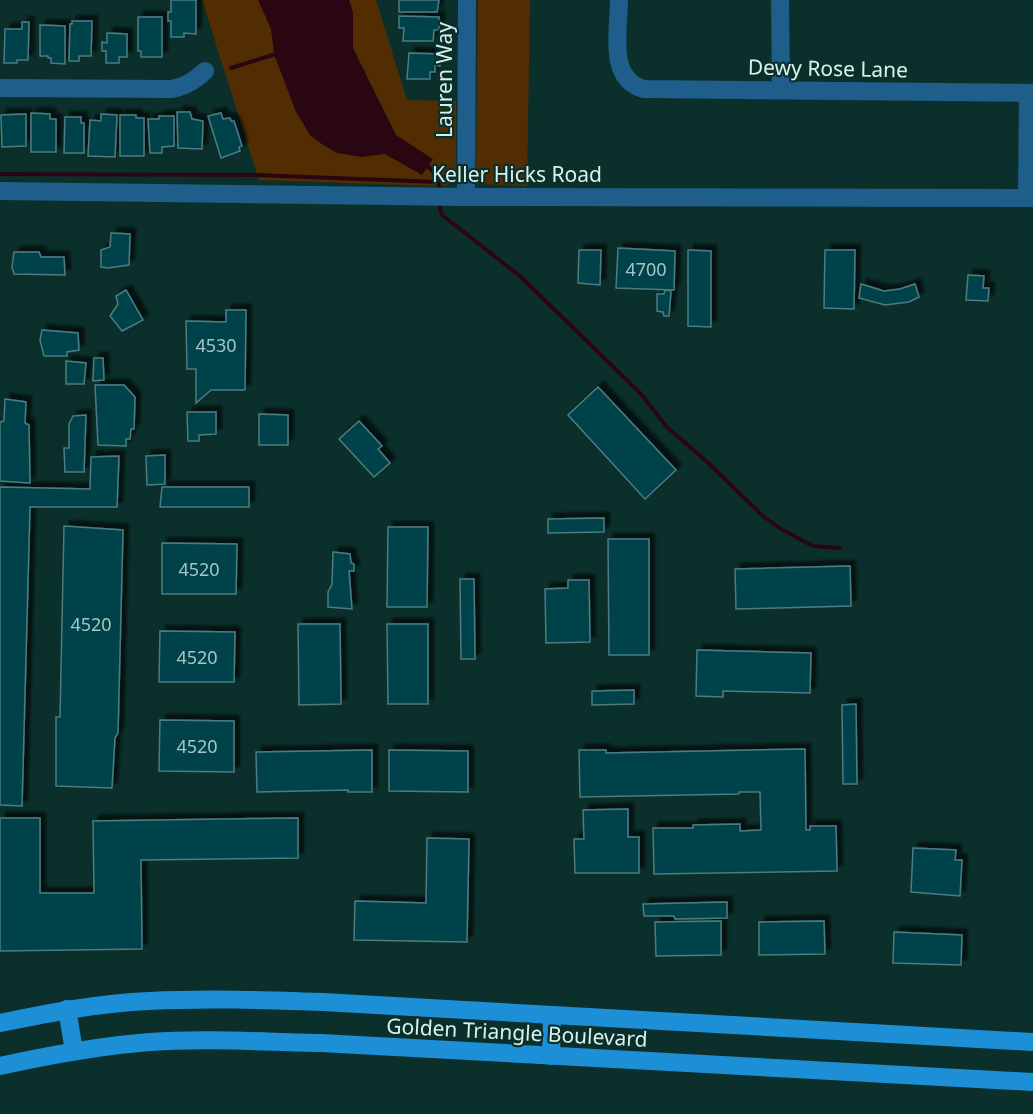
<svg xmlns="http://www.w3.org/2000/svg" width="1033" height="1114" font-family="'Noto Sans',sans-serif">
<defs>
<filter id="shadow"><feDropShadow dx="5.5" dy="-5.5" stdDeviation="1.5" flood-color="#0009"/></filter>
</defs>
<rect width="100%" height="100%" fill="#0b302b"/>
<g fill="#522d02">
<path d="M202 0H376L407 100 456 101V177C452 183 449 186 441 186L259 180Z"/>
<polygon points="478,0 530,0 527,186 476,184"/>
</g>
<polygon fill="#2a0612" points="258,0 349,0 353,12 353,48 396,135 433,159 422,175 385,154 361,157 337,153 323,145 310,135 296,112 274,54 271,29"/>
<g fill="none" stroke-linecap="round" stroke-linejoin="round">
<g stroke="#2a0612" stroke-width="4">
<polyline points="231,68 279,53"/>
<path d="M426 165C434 170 438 176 439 186"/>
<polyline points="0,174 255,175 438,182"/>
<polyline points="439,203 442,215 520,276 641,394 667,427 704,459 763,516 781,529 813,546 840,548"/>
</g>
</g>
<g fill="#004348" stroke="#4c7c81" stroke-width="1.5" filter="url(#shadow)">
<polygon points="171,0 196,0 196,34 184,33 184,37 171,37 171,21 168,21 168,12 171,12"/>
<polygon points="399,0 439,0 437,12 399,12"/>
<polygon points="399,16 439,17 439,30 434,30 433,41 403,41 404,28 399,28"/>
<polygon points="138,17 162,17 162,57 141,57 141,51 138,51"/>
<polygon points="72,21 92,21 91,56 79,56 79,61 69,61 70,24 72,24"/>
<polygon points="22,22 29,22 28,60 17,60 17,63 4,63 5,29 22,29"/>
<polygon points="40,25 65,26 65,64 51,63 51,58 48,58 48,56 40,56"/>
<polygon points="107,33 127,34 127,57 119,57 119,63 106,63 106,51 102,51 102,42 107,43"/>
<polygon points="409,53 440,54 440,66 435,65 435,72 430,72 430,79 407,79"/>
<polygon points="177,112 190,112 192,119 203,121 202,149 178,148"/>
<polygon points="31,113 50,114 50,119 56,119 56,152 31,152"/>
<polygon points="221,113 223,119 230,118 231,121 234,121 242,146 239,147 240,151 221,158 208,116"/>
<polygon points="26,114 26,146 2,147 1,115"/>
<polygon points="101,114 117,115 115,157 88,156 90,120 101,121"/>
<polygon points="120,115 136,115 136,118 144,118 144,156 120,156"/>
<polygon points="159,116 174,116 174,146 162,147 162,153 150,153 148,119 159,119"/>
<polygon points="65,117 81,117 81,123 84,123 84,153 64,153"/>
<polygon points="111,233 130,234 129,265 108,268 101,267 101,250 110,247"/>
<polygon points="618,248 675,251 674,290 616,288"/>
<polygon points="579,250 601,250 600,285 578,283"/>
<polygon points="688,250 711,251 711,327 688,326"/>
<polygon points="825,250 855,250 854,309 824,308"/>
<polygon points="14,252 39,252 41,257 64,257 65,275 14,274 12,267"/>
<polygon points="968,275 984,276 983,288 989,288 988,301 966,300"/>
<polygon points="861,284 884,291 900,289 915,284 919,297 909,302 885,305 859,298"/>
<polygon points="126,290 143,320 122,331 110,316 118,304 116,296"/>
<polygon points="665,290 671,291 669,316 664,316 663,312 657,311 657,294 664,294"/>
<polygon points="226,310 246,310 245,390 211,390 196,403 196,369 187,369 186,321 226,322"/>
<polygon points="42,330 78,333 79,350 67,352 67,356 44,356 40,340"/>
<polygon points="94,358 103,358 104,380 93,381"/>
<polygon points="66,361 86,363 84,384 66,384"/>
<polygon points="95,385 124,385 135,397 134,429 131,429 130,439 126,439 126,446 98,445"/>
<polygon points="598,387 676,470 645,499 568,415"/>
<polygon points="5,399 26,402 25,423 29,425 30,483 0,481 0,422 4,421"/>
<polygon points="187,412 216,412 216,434 199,435 199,441 188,441"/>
<polygon points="259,414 288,415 288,445 259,445"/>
<polygon points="86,415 84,472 65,472 64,448 69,448 69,424 73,416"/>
<polygon points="359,421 382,446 378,449 390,463 374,477 339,439"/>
<polygon points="165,455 165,484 147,485 146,456"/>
<polygon points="119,456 117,507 30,507 22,806 0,805 0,487 90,489 91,457"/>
<polygon points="162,487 249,487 249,507 160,507"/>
<polygon points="604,518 604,532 548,533 548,519"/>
<polygon points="64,526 123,530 118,733 115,738 112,788 56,786 56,717 60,717"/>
<polygon points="388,527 428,527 427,607 387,607"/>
<polygon points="608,539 649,539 649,655 609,655"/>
<polygon points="162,543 237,544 236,594 162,594"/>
<polygon points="333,552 350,554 351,563 354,564 354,571 349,571 352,609 328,607 328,592 332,584"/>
<polygon points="850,566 851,606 736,609 735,569"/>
<polygon points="460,579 474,579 475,659 461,659"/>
<polygon points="568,580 589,580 590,642 546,643 545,589 568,588"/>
<polygon points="298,624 340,624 341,704 299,705"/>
<polygon points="387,624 428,624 428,704 388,704"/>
<polygon points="160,631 235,632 234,682 159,682"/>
<polygon points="697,650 811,653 810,693 723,691 723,697 696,696"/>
<polygon points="634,690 634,704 592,705 592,691"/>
<polygon points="856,704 857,784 843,784 842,705"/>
<polygon points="160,720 234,721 234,772 159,771"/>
<polygon points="805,749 806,830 810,830 810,826 836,826 837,871 654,874 653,828 693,828 693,825 740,824 740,831 761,830 760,792 739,792 739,794 580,797 579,750 606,750 606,753"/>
<polygon points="372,750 372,792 348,792 348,790 257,792 256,752"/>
<polygon points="389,750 468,751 468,792 389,791"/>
<polygon points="628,809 628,837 639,837 639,873 575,873 574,839 584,839 583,810"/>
<polygon points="0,818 40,818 40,893 94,893 93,821 298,818 298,858 141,860 142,949 0,951"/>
<polygon points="427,838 469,839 467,942 354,940 355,901 426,903"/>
<polygon points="913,848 956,850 955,860 962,860 960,896 911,892"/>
<polygon points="727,902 727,918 675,919 674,916 644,916 643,904"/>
<polygon points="721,921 721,955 656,956 655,922"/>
<polygon points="824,921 825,954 759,955 759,922"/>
<polygon points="894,932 962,935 961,965 893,963"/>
</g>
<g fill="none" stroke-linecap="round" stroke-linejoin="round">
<g stroke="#1f5e8a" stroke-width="18">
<path d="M619 0C619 30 607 79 644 89L1033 93"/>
<polyline points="780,0 781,90"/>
<path d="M0 88 172 89C186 86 194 81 205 71"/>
<polyline points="0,191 466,197 1033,198"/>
<polyline points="466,197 467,0"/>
<polyline points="1027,198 1028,93"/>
</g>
<g stroke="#1d8fd7" stroke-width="18">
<polyline points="67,1009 74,1051"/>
<path d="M0 1023C49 1013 99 1003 149 1001 207 998 265 1000 323 1002L1033 1042"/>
<polyline points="551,1056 552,1016"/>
<path d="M0 1066C50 1055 99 1046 150 1042 207 1038 264 1042 321 1043L1033 1082"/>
</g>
</g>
<g text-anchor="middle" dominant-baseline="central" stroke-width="4.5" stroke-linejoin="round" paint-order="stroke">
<g font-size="18" fill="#a3c6c4">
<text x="646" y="269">4700</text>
<text x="216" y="345">4530</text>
<text x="199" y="569">4520</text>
<text x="91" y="624">4520</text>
<text x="197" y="657">4520</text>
<text x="197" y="746">4520</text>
</g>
<g font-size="21" fill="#d9f1ed" stroke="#0b302b">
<text transform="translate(828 68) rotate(1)">Dewy Rose Lane</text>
<text transform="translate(444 80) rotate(-90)">Lauren Way</text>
<text x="517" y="174">Keller Hicks Road</text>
<text transform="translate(517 1032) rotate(3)">Golden Triangle Boulevard</text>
</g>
</g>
</svg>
